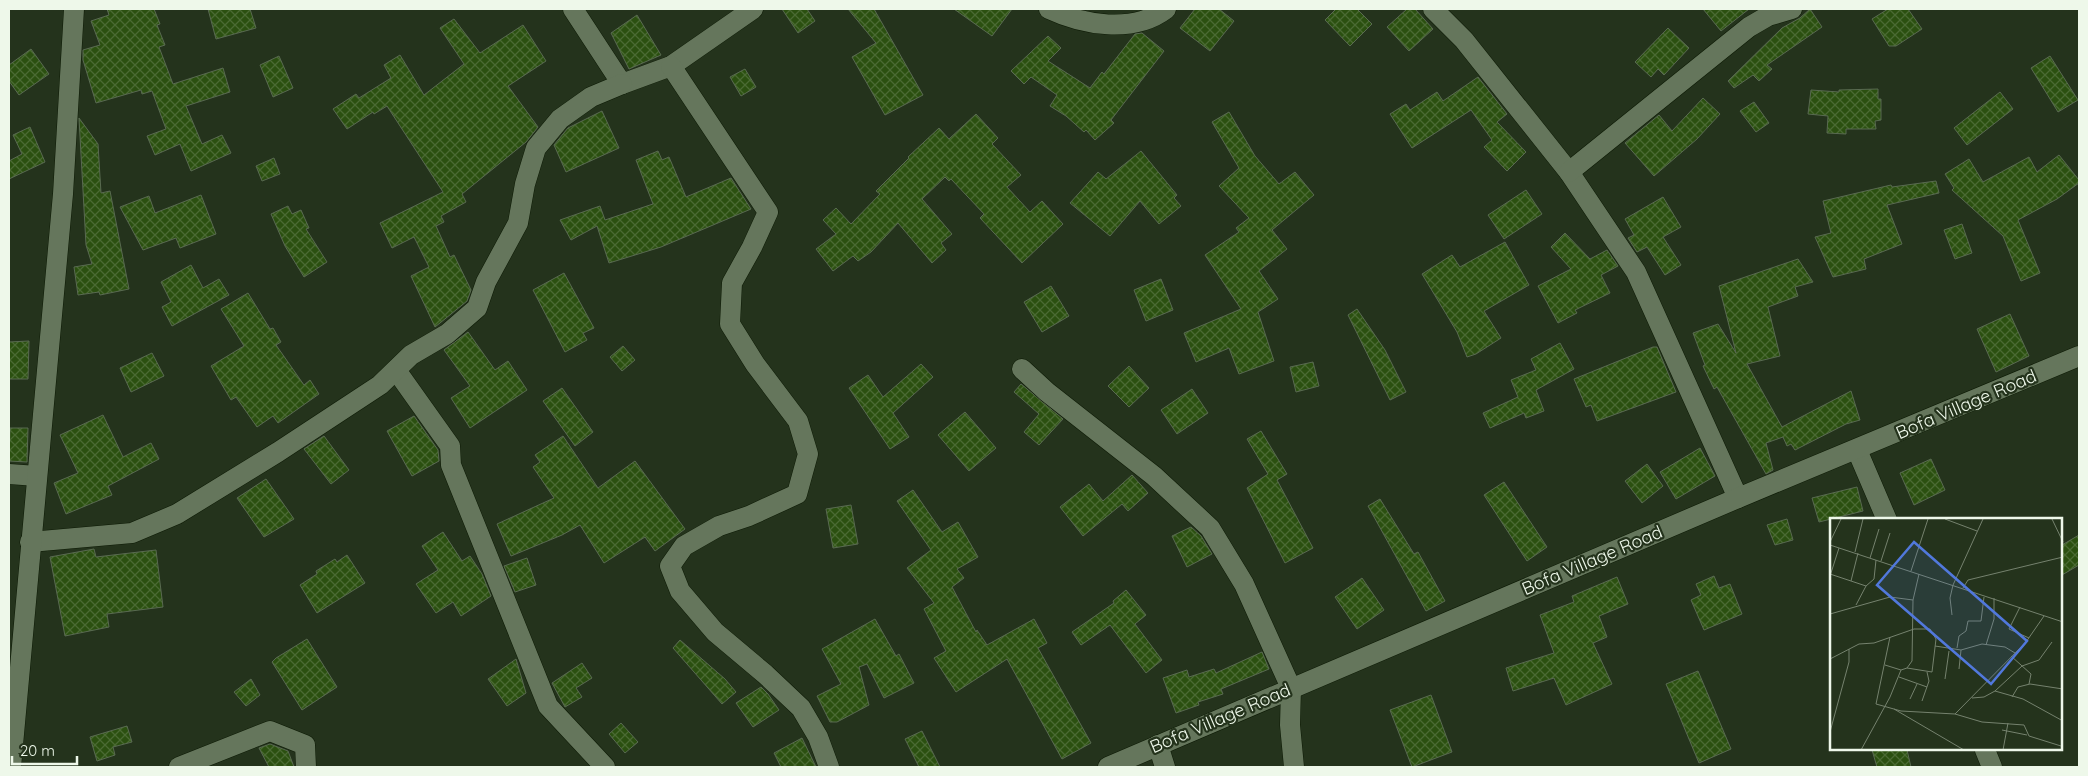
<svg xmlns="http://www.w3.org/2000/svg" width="2088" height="776" font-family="Quicksand,sans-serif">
<defs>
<pattern id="building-cross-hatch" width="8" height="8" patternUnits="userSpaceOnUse" patternTransform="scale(1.25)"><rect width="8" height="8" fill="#2b5010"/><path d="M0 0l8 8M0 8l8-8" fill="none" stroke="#4a6a33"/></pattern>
</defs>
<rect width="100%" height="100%" fill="#24331c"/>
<g fill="url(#building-cross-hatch)" stroke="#596a51">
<polygon points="107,9 154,9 160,24 157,25 165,45 159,47 173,84 223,68 230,92 186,106 202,144 222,135 231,153 191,171 180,144 155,155 147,136 166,129 152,91 142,94 141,90 96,103 83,60 83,50 100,45 91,21 109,15"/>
<polygon points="208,9 250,9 256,28 216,39"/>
<polygon points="782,9 807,9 815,21 798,33"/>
<polygon points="848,9 874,9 923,95 885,115 852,57 876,43"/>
<polygon points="954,9 1012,9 992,36"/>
<polygon points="1195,9 1219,9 1234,21 1210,51 1180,28"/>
<polygon points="1336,9 1357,9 1372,24 1350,46 1325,20"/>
<polygon points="1407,9 1415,9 1433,29 1409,51 1387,27"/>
<polygon points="1703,9 1749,9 1721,31"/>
<polygon points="1810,9 1822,27 1767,65 1772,69 1759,81 1753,75 1734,88 1728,81 1782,28 1800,18"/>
<polygon points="1888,9 1908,9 1922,29 1896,46 1889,46 1872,19"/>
<polygon points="637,15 661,55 629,69 611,33"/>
<polygon points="454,19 480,53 523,25 546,61 508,86 538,127 526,142 462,194 466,202 441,216 444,222 436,226 450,257 454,255 471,290 467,301 435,327 411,276 429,267 414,237 392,248 380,223 443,192 387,106 374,114 373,112 347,129 333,109 356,94 359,98 391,78 384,65 400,55 424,95 464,64 440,28"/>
<polygon points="1668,28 1689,48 1664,75 1658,69 1651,77 1635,62"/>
<polygon points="1142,33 1164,51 1111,120 1114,123 1095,140 1086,130 1084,132 1066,116 1050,106 1057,95 1031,77 1024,84 1011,71 1048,36 1061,48 1048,61 1090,88 1102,72 1104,74 1135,34"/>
<polygon points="31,49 49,74 19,95 9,81 9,65"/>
<polygon points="279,56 293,88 273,97 260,65"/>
<polygon points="2050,56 2078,100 2058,112 2031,68"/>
<polygon points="745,69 756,87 741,96 730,77"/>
<polygon points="1478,77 1507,114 1497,122 1526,152 1507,171 1484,147 1492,140 1471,110 1412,148 1390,114 1406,104 1410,110 1437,92 1443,101"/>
<polygon points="1878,89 1878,99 1881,99 1881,120 1875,121 1876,129 1846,129 1846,134 1827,133 1828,116 1808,114 1811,90 1839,92 1839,90"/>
<polygon points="2000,92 2013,109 1967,145 1954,128"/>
<polygon points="1703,98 1720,114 1697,139 1654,176 1625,143 1659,115 1672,131"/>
<polygon points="1754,102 1769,123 1756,132 1740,111"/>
<polygon points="602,111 619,148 566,172 554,145 568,128"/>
<polygon points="1229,112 1255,156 1279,184 1295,172 1314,195 1272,230 1287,249 1259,271 1278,299 1258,312 1274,361 1239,374 1229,348 1196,362 1184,333 1241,309 1205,255 1239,232 1236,228 1249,218 1219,186 1239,168 1212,122"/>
<polygon points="976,114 998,138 992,144 1021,175 1007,187 1030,212 1042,201 1063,224 1022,263 980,218 984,214 951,179 949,181 945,177 922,199 952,234 941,243 946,250 932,263 898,223 871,252 858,261 853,256 833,271 816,249 836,234 823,220 836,208 851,224 880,194 876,191 909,158 908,157 939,128 949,139"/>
<polygon points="79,118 98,144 101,193 110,191 129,289 100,295 99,292 78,295 74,267 92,264 86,245"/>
<polygon points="30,127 45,162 9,179 9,161 22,154 13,135"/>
<polygon points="658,151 662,160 669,157 686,197 731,178 751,209 661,247 609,263 597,226 571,240 560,220 600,206 605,220 653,204 636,160"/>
<polygon points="1141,151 1177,195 1174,198 1181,206 1159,224 1140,201 1110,236 1070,203 1098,172 1106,179"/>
<polygon points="2059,155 2079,180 2079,183 2057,199 2018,220 2040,273 2021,281 2003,236 1952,190 1954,188 1945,174 1969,159 1983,182 2029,157 2037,172"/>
<polygon points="274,158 280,174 262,181 256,166"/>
<polygon points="1936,181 1939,193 1887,205 1902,244 1864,259 1866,269 1833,277 1815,237 1831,233 1823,201 1891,185 1892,187"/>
<polygon points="1526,190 1542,214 1504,239 1488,215"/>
<polygon points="201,195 216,234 180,248 176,238 143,250 120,207 149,196 155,213"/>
<polygon points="1663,197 1681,227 1663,237 1681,265 1665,275 1647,247 1637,252 1628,238 1634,235 1625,219"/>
<polygon points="288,206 292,214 301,210 309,228 306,229 327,262 304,277 285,246 271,214"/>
<polygon points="1962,224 1972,253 1955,259 1944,230"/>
<polygon points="1565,233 1590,259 1607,250 1618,266 1601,275 1610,293 1575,310 1577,313 1558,323 1538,286 1571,269 1551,247"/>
<polygon points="1505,242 1529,285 1484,311 1501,338 1476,354 1467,357 1457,332 1422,274 1452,255 1460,267"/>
<polygon points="1798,259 1813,282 1795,287 1798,296 1768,307 1780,356 1747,364 1782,427 1851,391 1860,420 1846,424 1795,450 1791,444 1787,446 1783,437 1766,443 1773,470 1766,474 1717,387 1714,389 1703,366 1705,365 1693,333 1718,324 1736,353 1719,286"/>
<polygon points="191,265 203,288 219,279 229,295 172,326 162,307 171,302 161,282"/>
<polygon points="564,273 594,328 583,333 587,340 565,352 533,290"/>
<polygon points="1161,279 1173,310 1146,321 1134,290"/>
<polygon points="1051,286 1069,316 1042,332 1024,302"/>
<polygon points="248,293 270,329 273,328 281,342 276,345 304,385 310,380 319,394 278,423 273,416 257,427 236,397 231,400 211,366 244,346 221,309"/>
<polygon points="1357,309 1385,350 1406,392 1390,400 1348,315"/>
<polygon points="2010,314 2029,356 1996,372 1977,329"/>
<polygon points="468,332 495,370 508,361 527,390 470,428 451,398 470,386 444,350"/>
<polygon points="29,341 28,379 9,379 9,342"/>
<polygon points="1560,343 1574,369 1536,390 1544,411 1526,418 1524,413 1490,428 1483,413 1518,397 1511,380 1536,370 1531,359"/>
<polygon points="623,346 635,360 622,371 610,357"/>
<polygon points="1653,347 1657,347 1676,392 1597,421 1591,405 1586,407 1574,379"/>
<polygon points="152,353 164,376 131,392 120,368"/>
<polygon points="1313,362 1319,386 1296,392 1290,367"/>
<polygon points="921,364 933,377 893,413 909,437 890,449 849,388 868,375 883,397"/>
<polygon points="1129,366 1149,388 1129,407 1108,386"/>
<polygon points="1021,384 1063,419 1039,445 1024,432 1039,414 1014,392"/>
<polygon points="562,388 593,432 575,446 543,401"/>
<polygon points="1192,389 1208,413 1177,434 1161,410"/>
<polygon points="965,412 996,448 969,471 938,435"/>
<polygon points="103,415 123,457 151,443 159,459 108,486 112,495 66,514 54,483 78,473 60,435"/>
<polygon points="414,416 438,450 439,461 412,476 387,431"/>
<polygon points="10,428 28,428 27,462 9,461"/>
<polygon points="1261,431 1287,474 1277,480 1313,548 1285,563 1247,488 1268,474 1247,439"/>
<polygon points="324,436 349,470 331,484 304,449"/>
<polygon points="563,436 598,488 635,461 685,529 655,551 645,537 604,563 580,525 562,535 511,556 497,524 554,498 533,467 540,462 535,455"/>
<polygon points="1700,448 1715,476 1676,499 1660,472"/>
<polygon points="1931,459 1945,490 1914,505 1900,473"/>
<polygon points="1647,464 1663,486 1642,503 1625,481"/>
<polygon points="1132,475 1148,493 1128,511 1122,504 1083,536 1060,507 1089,484 1103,501"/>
<polygon points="266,479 294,519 264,537 237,498"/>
<polygon points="1504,482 1547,547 1527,561 1484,495"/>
<polygon points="1857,487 1863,511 1819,522 1812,498"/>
<polygon points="913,490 942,532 958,522 978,557 957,569 964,578 952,587 976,632 977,630 987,645 1034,619 1047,643 1038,648 1091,743 1062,759 1007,659 956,692 934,658 946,651 924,609 934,603 907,568 931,550 897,501"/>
<polygon points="1380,499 1414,554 1418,552 1445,601 1426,611 1368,506"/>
<polygon points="851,505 858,544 833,548 826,509"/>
<polygon points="1787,519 1793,540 1775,545 1767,525"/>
<polygon points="1191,527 1201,536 1212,554 1187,567 1172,536"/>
<polygon points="443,532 462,561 470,556 482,574 491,596 461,616 453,602 436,613 416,584 438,570 422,546"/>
<polygon points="2079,535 2079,565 2062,575 2062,545"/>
<polygon points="94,549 96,557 156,550 163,607 107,614 109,627 65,636 50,557"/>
<polygon points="347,555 365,583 317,613 300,585 317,574 316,571 335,559 337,562"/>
<polygon points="527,558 536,585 515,592 504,566"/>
<polygon points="1714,576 1719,588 1730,584 1742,614 1704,630 1691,600 1701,595 1696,584"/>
<polygon points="1617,577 1628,604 1599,616 1607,637 1593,643 1612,684 1566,705 1554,678 1513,691 1506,668 1554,653 1540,615 1574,602 1572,596"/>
<polygon points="1362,578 1384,610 1357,629 1335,597"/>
<polygon points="1126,590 1146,615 1135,624 1162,660 1146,673 1110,625 1081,645 1072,632 1114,603 1113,601"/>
<polygon points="875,619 896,656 899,654 914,683 884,698 867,664 859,667 869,705 837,722 830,722 817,696 841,684 822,649"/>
<polygon points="307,639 337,687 302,710 272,662 276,658"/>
<polygon points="680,640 725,679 736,692 722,704 673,648"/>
<polygon points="1262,652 1269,669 1221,689 1223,694 1198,702 1199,705 1176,713 1163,678 1187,670 1189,677 1214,669 1216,673"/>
<polygon points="516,659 526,693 507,706 488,679"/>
<polygon points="582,663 592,678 576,688 582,697 565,707 552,683"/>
<polygon points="1698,671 1731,749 1699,763 1666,684"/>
<polygon points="251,679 260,695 246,706 234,692"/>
<polygon points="761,687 768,694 779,710 753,727 736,703"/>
<polygon points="1431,695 1452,752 1412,767 1390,710"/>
<polygon points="621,723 638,742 625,753 609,734"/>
<polygon points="127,726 132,742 113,747 115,755 97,761 90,737"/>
<polygon points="922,731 940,767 919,767 905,739"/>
<polygon points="802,738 816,767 781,767 774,753"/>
<polygon points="270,744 288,751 294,767 269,767 259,748"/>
<polygon points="1872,750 1907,750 1911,767 1877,767"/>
</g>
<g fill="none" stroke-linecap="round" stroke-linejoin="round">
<g stroke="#0d1a05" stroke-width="21">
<g id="minor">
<polyline points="573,9 622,84 671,66 753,9"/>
<path d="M1049 9C1083 25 1133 34 1166 9"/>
<polyline points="1433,9 1464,40 1569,172 1636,272 1738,498"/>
<polyline points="671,66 768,212 752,247 732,283 730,324 755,364 798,421 808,454 797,494 749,516 719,526 684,546 670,566 680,591 715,632 765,674 801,708 818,737 829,767"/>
<polyline points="1569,172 1749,27 1768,16 1792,9"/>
<polyline points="1022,369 1047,392 1154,476 1210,528 1244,584 1291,688 1290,725 1294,767"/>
<polyline points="396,370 450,446 451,465 548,706 605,767"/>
<polyline points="1857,450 1887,520"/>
<polyline points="9,474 37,476"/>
<polyline points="30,542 132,533 177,514 278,452 380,385 411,355 447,334 477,308 486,282 518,223 525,184 536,148 560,119 591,97 622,84"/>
<polyline points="1158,745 1165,767"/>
<polyline points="1985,750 1992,767"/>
<polyline points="11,767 63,194 74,9"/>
<polyline points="179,767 270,731 305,745 306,767"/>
<polyline points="1108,767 1738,498 2079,356"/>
</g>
</g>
<use href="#minor" stroke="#65765c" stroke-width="20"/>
</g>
<g text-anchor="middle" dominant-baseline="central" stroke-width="4.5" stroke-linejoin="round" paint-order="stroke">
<g font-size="18" fill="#eef8ea" stroke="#24331c">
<text transform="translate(1966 404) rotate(-23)">Bofa Village Road</text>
<text transform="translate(1592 560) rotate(-23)">Bofa Village Road</text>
<text transform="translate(1220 718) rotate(-23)">Bofa Village Road</text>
</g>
</g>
<g transform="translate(1830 518)">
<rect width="232" height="232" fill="#24331c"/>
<path fill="none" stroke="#75826e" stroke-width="1" d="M115 1 147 13M222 1 233 24M0 24 11 1M0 27 233 104M25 34 33 1M40 40 49 11M51 43 60 15M81 53 98 1M0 56 36 68M0 58 9 30M21 63 28 35M133 70 138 62 233 39M26 87 36 68 44 61 46 42M190 89 179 111 199 120M0 96 60 79 83 82M122 97 120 80 123 67 153 1M60 119 46 186 71 193 125 196 196 124 214 98M156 127 164 101V80M105 128 131 132 129 151M127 130 129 118 136 113 138 103H151L154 79M131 132 152 126 175 129 185 135M181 138 201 156 199 166M0 141 29 126 44 125 84 111H100L106 121 102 154 77 150M55 147 71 152M69 159 97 169M115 161 119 133M165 173 192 148 209 142 222 124M182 179 188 169 200 166 233 171M142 180 154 179 165 173 193 181 233 203M80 181 87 166M92 183 99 163 97 154M64 191 134 232M125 196 152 204 194 207 199 218 231 228M172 212 197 217M0 214 19 144V131M31 232 60 179 71 152 77 150 82 143 83 82 89 56M173 232 178 205"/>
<path fill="#5178dc" fill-opacity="0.15" stroke="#5178dc" stroke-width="2.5" d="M84 24 197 123 161 166 47 67Z"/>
<rect width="232" height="232" fill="none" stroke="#eef8ea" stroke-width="2.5"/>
</g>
<rect width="2088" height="776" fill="none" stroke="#eef8ea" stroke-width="20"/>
<path d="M12 756v8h65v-8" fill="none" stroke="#eef8ea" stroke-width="2.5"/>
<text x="20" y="756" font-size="15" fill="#eef8ea" stroke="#24331c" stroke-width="4" paint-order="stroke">20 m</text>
</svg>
